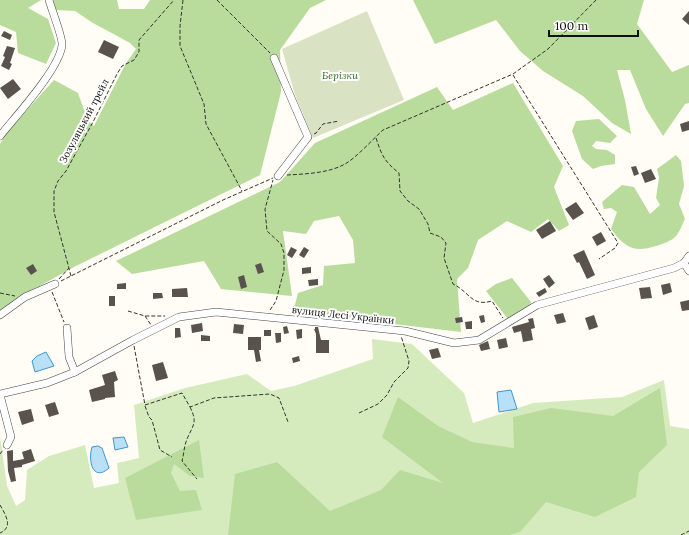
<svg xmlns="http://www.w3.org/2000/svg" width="689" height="535" font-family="Lora,serif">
<rect width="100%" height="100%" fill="#fffdf5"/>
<polygon fill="#d5ebbd" points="372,339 412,344 464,393 473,423 533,403 622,397 664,380 670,426 689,429 689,535 0,535 0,436 7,486 16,506 25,500 27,470 49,456 85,445 94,488 119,483 117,463 139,458 134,405 185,388 247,374 271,391 294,386 373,359"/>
<g fill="#b9dc9c">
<polygon points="0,0 41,0 28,8 48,19 56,43 46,64 18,53 16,32 0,25"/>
<polygon points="53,0 117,0 119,9 144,9 150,0 326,0 310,8 280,50 281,92 260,175 76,266 27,293 0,313 0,144 6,133 54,80 78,93 88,121 94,126 125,65 136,49 130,43 93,23 75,11 56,10"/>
<polygon points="413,0 644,0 637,24 672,72 689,65 689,103 685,104 663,136 646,109 630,70 617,70 625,100 631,134 612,123 583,96 543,71 520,51 496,20 435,44"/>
<polygon points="513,83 563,166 554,187 569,225 559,231 548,219 531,232 507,221 478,240 468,268 457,279 461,332 293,312 298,293 323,285 324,266 355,263 353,240 339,216 314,221 306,234 283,231 292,296 221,289 204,261 132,274 116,261 280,182 315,143 437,87 453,110"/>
<polygon points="599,119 617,136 610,143 596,141 592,146 596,149 607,150 615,155 615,164 601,166 593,169 582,159 572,131 576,121"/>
<path d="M676 155 681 161 684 186 679 204 685 219C682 224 680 232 676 236 672 241 662 244 656 246 634 253 625 248 611 229L617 212 611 208 604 209 602 202 622 185 634 187 650 214 660 205 656 198 659 178 657 169Z"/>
<polygon points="512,278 531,302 529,308 508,319 486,291 496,284"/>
<polygon points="660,388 667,445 639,472 636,497 595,517 546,502 520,532 510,535 228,535 235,474 277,462 330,511 381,490 400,470 443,483 382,437 398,397 438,426 472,442 514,448 513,417 551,408 613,416"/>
<polygon points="199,440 204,478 190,476 174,464 171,473 180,491 196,490 202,510 136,520 125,478"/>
</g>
<polygon fill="#d9e3c4" points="367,11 404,100 313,138 295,95 282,49"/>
<g fill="#b9e0f7" stroke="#3f96cf">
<polygon points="46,352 54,366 35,372 32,361 37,356"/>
<polygon points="511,390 517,409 499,412 497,392"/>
<polygon points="124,437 128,447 115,450 113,438"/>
<path d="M98 446 102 448 109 468C92 483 88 459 92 447Z"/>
</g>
<g fill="#5a524d">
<polygon points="689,11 689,25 682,19"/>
<polygon points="4,31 12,35 10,40 1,36"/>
<polygon points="104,40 119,47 113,59 98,52"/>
<polygon points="7,46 15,48 10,63 12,64 9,70 1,66 5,57 3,56"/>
<polygon points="13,79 21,89 8,99 0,88"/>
<polygon points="689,121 689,130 682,132 680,124"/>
<polygon points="636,166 639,174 634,176 631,167"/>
<polygon points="651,169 656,179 645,183 641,173"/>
<polygon points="576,202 584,213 573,220 565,209"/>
<polygon points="550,221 556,231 542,239 536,230"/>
<polygon points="601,232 606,241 597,246 592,237"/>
<polygon points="291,247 297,250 292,258 287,255"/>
<polygon points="304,247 309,250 304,258 299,255"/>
<polygon points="584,250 595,275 587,279 579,262 577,263 573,255"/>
<polygon points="261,263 264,272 258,274 255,265"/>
<polygon points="33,264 37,271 31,275 26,268"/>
<polygon points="311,267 311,273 302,274 302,268"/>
<polygon points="244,275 247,287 241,289 238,277"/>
<polygon points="549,275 555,283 549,288 543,279"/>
<polygon points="318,279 318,285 309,286 308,280"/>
<polygon points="126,283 126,289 117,289 117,284"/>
<polygon points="670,283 672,292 663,295 661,285"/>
<polygon points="650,287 652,298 641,299 639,288"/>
<polygon points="187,288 188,297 172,297 172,289"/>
<polygon points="545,288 547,292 539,297 536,293"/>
<polygon points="153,293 162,293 163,298 153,299"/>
<rect x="109" y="296" width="6" height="10"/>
<polygon points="689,300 689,310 682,311 680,302"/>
<polygon points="563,313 566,322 557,324 554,315"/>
<polygon points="484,315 485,322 481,323 479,316"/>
<polygon points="594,315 598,327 589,330 585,318"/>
<polygon points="462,317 463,322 456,323 455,318"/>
<polygon points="533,318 535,328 531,329 533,340 523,342 521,331 514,333 512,327 529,322 528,319"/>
<polygon points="472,321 472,329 466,329 465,322"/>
<polygon points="202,323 203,331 192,333 191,325"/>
<polygon points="234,324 244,325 243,334 233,333"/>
<polygon points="287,326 289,333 284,334 283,327"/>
<polygon points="315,327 318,327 321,340 329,340 329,353 316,353 316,334 314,329 315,329"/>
<polygon points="175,328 180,328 181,337 175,338"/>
<polygon points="302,329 302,338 297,339 296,330"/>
<rect x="264" y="330" width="7" height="6"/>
<polygon points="275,333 281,333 281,342 276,343"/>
<polygon points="201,335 210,336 210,341 201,341"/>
<polygon points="248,337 261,337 261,350 259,350 261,361 256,362 254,350 248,350"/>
<polygon points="506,338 508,347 499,349 497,340"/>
<polygon points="488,341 490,349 481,351 479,345"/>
<polygon points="438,348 441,357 432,359 429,350"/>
<polygon points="299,356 300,361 293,363 292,358"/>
<polygon points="163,362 168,378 156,381 152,365"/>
<polygon points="115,371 118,380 114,382 115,397 105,398 105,399 92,402 89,390 105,385 102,375"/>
<polygon points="55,402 59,414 49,417 45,405"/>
<polygon points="31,409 34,421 22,425 18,412"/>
<polygon points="31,449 35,461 22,465 22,467 14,468 16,481 11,482 8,471 7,451 13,450 13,461 24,459 22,452"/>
</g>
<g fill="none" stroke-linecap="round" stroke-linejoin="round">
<g stroke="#444" stroke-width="8">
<g id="minor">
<polyline points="274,58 308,137 278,176"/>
<path d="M0 136C16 116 60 68 62 45 63 38 51 8 49 0"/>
<polyline points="684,263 689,271"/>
<polyline points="684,263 689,256"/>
<polyline points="0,315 25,297 55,284"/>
<polyline points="67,328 69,357 75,372"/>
<polyline points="0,394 47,383 75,372 133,340 179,317 216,312 405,331 454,343 479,340 537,305 674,268 684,263"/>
<polyline points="0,395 11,437 7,445"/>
</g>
</g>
<g stroke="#333" stroke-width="1" stroke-dasharray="4 2" stroke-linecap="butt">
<polyline points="183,0 180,26 180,46 204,104 206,124 242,191"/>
<polyline points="217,0 270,53"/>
<polyline points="513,75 618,243 615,248 599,259"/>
<polyline points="314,134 316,133 323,124 339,121"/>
<path d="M376 138C382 156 384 161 399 173L400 191 408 201 419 209 428 224 430 233 441 237 446 243 444 258 453 284C470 292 471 307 492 301L503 318"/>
<path d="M287 175C306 174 329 173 345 164 356 158 373 139 383 130L513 74 548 49 596 0"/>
<polyline points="71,276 54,212 54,191 58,181 66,171 93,122 117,74 122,66 134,60 139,52 139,40 174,0"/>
<polyline points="59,279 69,268"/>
<polyline points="61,281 223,200 273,178"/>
<polyline points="52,292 64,322"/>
<polyline points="0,293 15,296"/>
<polyline points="270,310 276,301 284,270 284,253 281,244 267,231 265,209 273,180"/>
<polyline points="128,311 145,316 165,316"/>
<polyline points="145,316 151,325"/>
<polyline points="134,346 145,405 182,393 190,407 214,398 270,394 279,398 288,422"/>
<polyline points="145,406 149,417 152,420 160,450 172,457"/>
<path d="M190 407C198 423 193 425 187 439 184 446 184 454 182 461L197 479"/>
<polyline points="359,413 378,404 387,395 394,382 408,368 409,361 401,336"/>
<polyline points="0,454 3,450"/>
<path d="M0 505C5 514 14 527 0 533"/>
<polyline points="681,535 689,531"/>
</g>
<use href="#minor" stroke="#fff" stroke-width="7"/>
</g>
<g text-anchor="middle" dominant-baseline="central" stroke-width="4" stroke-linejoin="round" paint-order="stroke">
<g font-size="10" font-style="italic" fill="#2f6b1f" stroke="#fff">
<text x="340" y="75">Берізки</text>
</g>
<g font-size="10" fill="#111" stroke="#fff">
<text transform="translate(84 121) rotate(-62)">Зозуляцький трейл</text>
<text transform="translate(343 315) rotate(6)">вулиця Лесі Українки</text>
</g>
</g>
<path d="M549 30v6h89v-6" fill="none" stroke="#111111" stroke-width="2"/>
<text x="555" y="30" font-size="12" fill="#111111" stroke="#ffffff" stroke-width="3" paint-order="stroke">100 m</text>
</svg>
